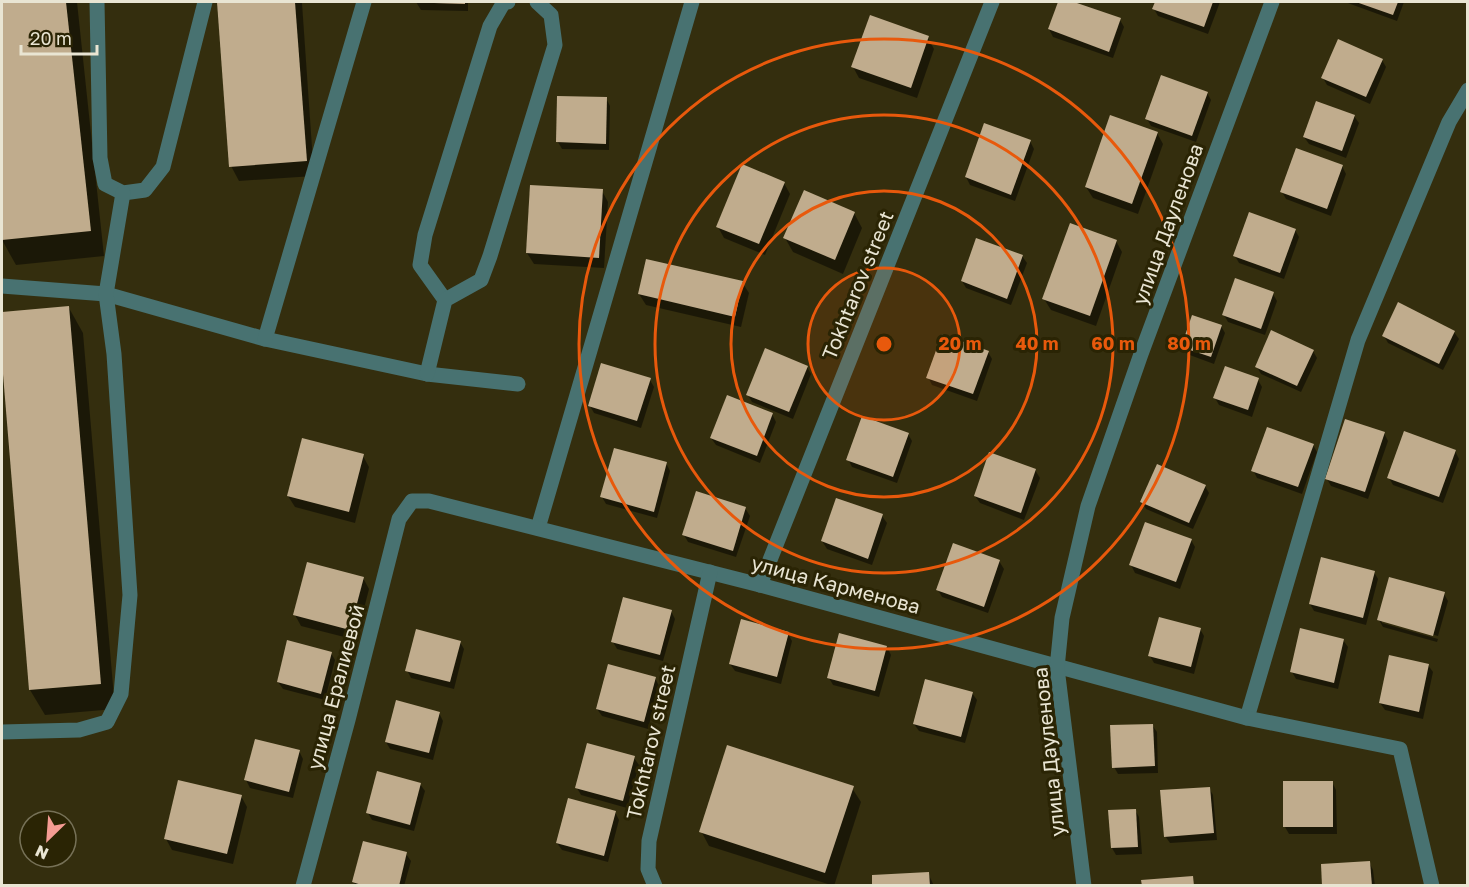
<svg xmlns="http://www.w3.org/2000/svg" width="1469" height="887" font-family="'Golos Text',sans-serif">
<rect width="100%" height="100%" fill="#342e0e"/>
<g fill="#0007">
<polygon points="2,2 77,2 104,256 16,265 2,240"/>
<polygon points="218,2 302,3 314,176 239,181 231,166"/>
<polygon points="416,2 468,2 468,11 421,10"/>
<polygon points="1059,2 1070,2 1120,20 1124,27 1113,58 1053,37 1049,29"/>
<polygon points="1156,2 1220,2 1208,34 1158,16 1154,9"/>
<polygon points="1345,2 1404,2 1397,21"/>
<polygon points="928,38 934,49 917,98 859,78 853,67"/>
<polygon points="1382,60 1386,67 1370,104 1327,85 1323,78"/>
<polygon points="1207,93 1211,100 1196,142 1151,126 1147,119"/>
<polygon points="606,98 610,106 609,150 562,149 558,142"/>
<polygon points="1354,116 1359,123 1346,158 1309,144 1304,137"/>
<polygon points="1157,133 1163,144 1138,214 1093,198 1086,187"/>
<polygon points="1030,141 1034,149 1015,201 970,185 966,177"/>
<polygon points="1342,166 1346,174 1331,216 1286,199 1282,192"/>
<polygon points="784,183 790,194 765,255 724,238 718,227"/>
<polygon points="602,191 608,202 604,268 534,264 527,253"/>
<polygon points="854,213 862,228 843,274 793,252 785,238"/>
<polygon points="1295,230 1299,237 1284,279 1239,263 1235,256"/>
<polygon points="1116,241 1122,252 1096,326 1051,310 1044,299"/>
<polygon points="1022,256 1027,263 1011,305 966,288 962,281"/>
<polygon points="742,282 749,293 741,327 646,305 639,294"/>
<polygon points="1273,294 1277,301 1265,335 1228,322 1224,315"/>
<polygon points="69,308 83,333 115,709 45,715 30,690 2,344 2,313"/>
<polygon points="1221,326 1225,333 1214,364 1187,354 1183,347"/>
<polygon points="1454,332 1459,339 1443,370 1388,343 1384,336"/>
<polygon points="1313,351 1317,358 1301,392 1261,374 1257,367"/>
<polygon points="988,352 992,359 977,401 932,385 928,377"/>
<polygon points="807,367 811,374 793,419 752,402 748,395"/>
<polygon points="650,380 654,387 641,428 594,413 590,406"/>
<polygon points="1258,380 1262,387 1252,417 1219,405 1215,398"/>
<polygon points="772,414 776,422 760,463 716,445 711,438"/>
<polygon points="1384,433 1388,441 1368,499 1331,486 1327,479"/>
<polygon points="908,434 912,441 897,483 852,467 848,459"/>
<polygon points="1313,445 1317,452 1302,494 1257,478 1253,470"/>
<polygon points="1455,451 1459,459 1443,503 1393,485 1389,478"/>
<polygon points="363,456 369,467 355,523 295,507 288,496"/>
<polygon points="666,463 670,471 657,518 606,504 602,497"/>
<polygon points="1035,470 1040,478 1024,520 980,503 975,496"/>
<polygon points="1205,486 1209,493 1193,529 1146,509 1142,502"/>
<polygon points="745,508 750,516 736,557 688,542 684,535"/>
<polygon points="882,516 887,523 872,565 827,549 822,541"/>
<polygon points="1191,540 1195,547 1180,589 1135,573 1131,565"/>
<polygon points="999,561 1004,569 988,613 942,597 938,590"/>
<polygon points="1374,572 1378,579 1366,625 1314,611 1310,604"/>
<polygon points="363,578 369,589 356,640 301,626 295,615"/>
<polygon points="1444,594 1448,601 1438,636 1382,620 1382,623 1438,639 1437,642 1383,627 1379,620"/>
<polygon points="671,611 675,619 663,661 617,649 613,642"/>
<polygon points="1200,629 1204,636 1194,674 1154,663 1150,656"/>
<polygon points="788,634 792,641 781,684 735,671 730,664"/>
<polygon points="1343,640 1348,647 1338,689 1296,679 1292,672"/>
<polygon points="460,642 464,649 454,689 411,678 407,670"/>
<polygon points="887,647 891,655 879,697 833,685 829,678"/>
<polygon points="331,653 335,660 325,700 283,689 278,682"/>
<polygon points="1428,665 1433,672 1423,719 1385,710 1380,703"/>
<polygon points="655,678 659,686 648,729 602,716 597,709"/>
<polygon points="972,693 977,700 965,743 919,731 914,724"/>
<polygon points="439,713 443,721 433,760 390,749 386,742"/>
<polygon points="1152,725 1157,732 1158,773 1118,774 1114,767"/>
<polygon points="299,751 303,759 293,798 250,788 246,780"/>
<polygon points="634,758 639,765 627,808 581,795 577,788"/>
<polygon points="1332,782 1336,790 1337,834 1289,834 1285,827"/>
<polygon points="420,784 425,791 414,831 372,820 368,813"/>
<polygon points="852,788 861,802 834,886 709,846 701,831"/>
<polygon points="1209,788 1213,795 1217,840 1170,843 1165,836"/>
<polygon points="241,796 247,807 233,864 172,850 166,839"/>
<polygon points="1135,810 1139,817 1142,854 1116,855 1112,848 1110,812"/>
<polygon points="615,812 619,820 608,862 562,850 557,843"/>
<polygon points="406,854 411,861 404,886 356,886 354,882"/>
<polygon points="1369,862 1373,870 1375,886 1324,886"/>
<polygon points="928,873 934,886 874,886"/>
</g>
<g fill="#c0ac8d">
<polygon points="2,2 66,2 91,231 2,240"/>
<polygon points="217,2 295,2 307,161 229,167"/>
<polygon points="434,2 465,2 465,4 434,3"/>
<polygon points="1058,2 1074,2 1121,18 1109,52 1048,29"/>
<polygon points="1155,2 1213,2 1204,27 1152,9"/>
<polygon points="1356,2 1398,2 1393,15"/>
<polygon points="870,15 929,36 911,88 851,67"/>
<polygon points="1338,39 1383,59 1366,97 1321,78"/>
<polygon points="1161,75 1208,92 1192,136 1145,119"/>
<polygon points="557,96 607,97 606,144 556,142"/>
<polygon points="1316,101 1355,115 1342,151 1303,137"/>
<polygon points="1110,115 1158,132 1132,204 1085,187"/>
<polygon points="984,123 1031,140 1011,195 965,177"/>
<polygon points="1296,148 1343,165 1327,209 1280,192"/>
<polygon points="742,164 785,182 759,244 716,227"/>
<polygon points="530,185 603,189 599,258 526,253"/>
<polygon points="804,190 855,212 835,260 783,238"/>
<polygon points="1249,212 1296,229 1280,273 1233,256"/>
<polygon points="1070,223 1117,240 1090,316 1042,299"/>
<polygon points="976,238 1023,255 1007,299 961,281"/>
<polygon points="646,259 743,281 735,317 638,294"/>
<polygon points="1235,278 1274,292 1261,329 1222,315"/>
<polygon points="1398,302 1455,331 1439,364 1382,336"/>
<polygon points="69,306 101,684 29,690 2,362 2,312"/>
<polygon points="1192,315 1222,325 1211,357 1181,347"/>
<polygon points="1271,330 1314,350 1297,386 1255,367"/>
<polygon points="942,334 989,351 973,394 926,378"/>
<polygon points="765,348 808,366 789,412 746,395"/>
<polygon points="601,363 651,378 637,421 588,406"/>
<polygon points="1225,366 1259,378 1248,410 1213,398"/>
<polygon points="727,395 773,413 757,456 710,438"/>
<polygon points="862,416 909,433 893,477 846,460"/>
<polygon points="1345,419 1385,432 1365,492 1325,479"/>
<polygon points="1267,427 1314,444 1298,487 1251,471"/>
<polygon points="1404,431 1456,450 1439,497 1387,478"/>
<polygon points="302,438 364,454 349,512 287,496"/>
<polygon points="614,448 667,462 654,512 600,497"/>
<polygon points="989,452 1036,469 1021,513 974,496"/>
<polygon points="1157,464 1206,485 1189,523 1140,502"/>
<polygon points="696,491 746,507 733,551 682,535"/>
<polygon points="836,498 883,514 868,559 821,541"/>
<polygon points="1145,522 1192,539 1176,582 1129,565"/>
<polygon points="953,543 1000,560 984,607 936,590"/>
<polygon points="1321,557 1375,571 1363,618 1309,604"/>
<polygon points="307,562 364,577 350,630 293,615"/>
<polygon points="1389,577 1445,592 1433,636 1377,620"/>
<polygon points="623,597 672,610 660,655 611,642"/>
<polygon points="1159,617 1201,628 1191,667 1148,656"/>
<polygon points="741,619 789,632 777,677 729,664"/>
<polygon points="1300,628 1344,639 1334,683 1290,672"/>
<polygon points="416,629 461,641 450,682 405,671"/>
<polygon points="839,633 887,646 875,691 827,678"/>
<polygon points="287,640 332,652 321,694 277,682"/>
<polygon points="1389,655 1429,664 1419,712 1379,703"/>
<polygon points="608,664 656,677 644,722 596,709"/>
<polygon points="925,679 973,692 961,737 913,724"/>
<polygon points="396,700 440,712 429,753 385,742"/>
<polygon points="1153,724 1155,766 1112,768 1110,725"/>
<polygon points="255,739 300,750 289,792 244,780"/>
<polygon points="587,743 635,756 623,801 575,788"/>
<polygon points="727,745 854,786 825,873 699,832"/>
<polygon points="377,771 421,783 410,825 366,813"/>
<polygon points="178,780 242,795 227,854 164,839"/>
<rect x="1283" y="781" width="50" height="46"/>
<polygon points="1210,787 1214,833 1164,837 1160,790"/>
<polygon points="568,798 616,811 604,856 556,843"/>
<polygon points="1136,809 1138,847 1111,848 1108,810"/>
<polygon points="363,841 407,852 399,886 365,886 352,882"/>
<polygon points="1370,861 1372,886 1322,886 1321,864"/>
<polygon points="929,872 930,886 872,886 872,875"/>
<polygon points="1193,876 1194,886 1142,886 1141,880"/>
</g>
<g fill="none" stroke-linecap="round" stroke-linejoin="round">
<g stroke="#487271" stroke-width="15">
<polyline points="97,2 100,158 105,184 123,193 145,190 163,167 205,2"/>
<polyline points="2,286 106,294 265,339 427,374 518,384"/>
<polyline points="445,300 420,265 425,235 490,26 504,2 508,2"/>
<polyline points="265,339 364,2"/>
<polyline points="427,374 445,300 481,280 490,256 555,45 551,15 537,2"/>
<polyline points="538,528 692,2"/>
<polyline points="760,585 992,2"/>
<polyline points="1247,718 1358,340 1449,122 1468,90"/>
<polyline points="2,732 79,730 107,722 121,694 130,595 114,354 106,294 123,193"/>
<polyline points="303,886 348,720 399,519 412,501 429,501 760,585 1247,718 1400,749 1432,886"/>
<polyline points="655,886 648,869 649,841 710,572"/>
<polyline points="1084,886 1057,668 1062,618 1088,506 1141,354 1272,2"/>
</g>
</g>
<circle cx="884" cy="344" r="76" fill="#e8590c" fill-opacity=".12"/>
<g fill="none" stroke="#e8590c" stroke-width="3">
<circle cx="884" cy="344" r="76"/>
<circle cx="884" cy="344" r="153"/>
<circle cx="884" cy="344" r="229"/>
<circle cx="884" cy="344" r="305"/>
</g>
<g text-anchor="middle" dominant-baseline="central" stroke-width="6" stroke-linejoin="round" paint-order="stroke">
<g font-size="20" fill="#e9e5d3" stroke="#2a2404">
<text transform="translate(1167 224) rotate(-70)">улица Дауленова</text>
<text transform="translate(857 285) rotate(-68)">Tokhtarov street</text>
<text transform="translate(836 584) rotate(15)">улица Карменова</text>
<text transform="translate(335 687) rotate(-75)">улица Ералиевой</text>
<text transform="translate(650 742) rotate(-77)">Tokhtarov street</text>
<text transform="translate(1048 752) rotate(-96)">улица Дауленова</text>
</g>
</g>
<circle cx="884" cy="344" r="9" fill="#e8590c" stroke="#2a2404" stroke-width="3"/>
<g font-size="18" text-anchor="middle" font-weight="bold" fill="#e8590c" stroke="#2a2404" stroke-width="6" stroke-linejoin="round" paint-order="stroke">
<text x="960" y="350">20 m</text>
<text x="1037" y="350">40 m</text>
<text x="1113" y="350">60 m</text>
<text x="1189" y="350">80 m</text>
</g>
<rect width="1469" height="887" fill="none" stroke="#e9e5d3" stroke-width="6"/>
<g transform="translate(48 839) rotate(205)"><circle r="28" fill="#2a2404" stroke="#767157" stroke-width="1.5"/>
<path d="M0-4.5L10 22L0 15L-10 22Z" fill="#f59c94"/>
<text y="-9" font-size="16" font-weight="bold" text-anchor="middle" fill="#e9e5d3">N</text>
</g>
<path d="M21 45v9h76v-9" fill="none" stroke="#e9e5d3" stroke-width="3"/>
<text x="30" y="45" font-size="18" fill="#e9e5d3" stroke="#2a2404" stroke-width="4.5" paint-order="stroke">20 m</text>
</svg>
